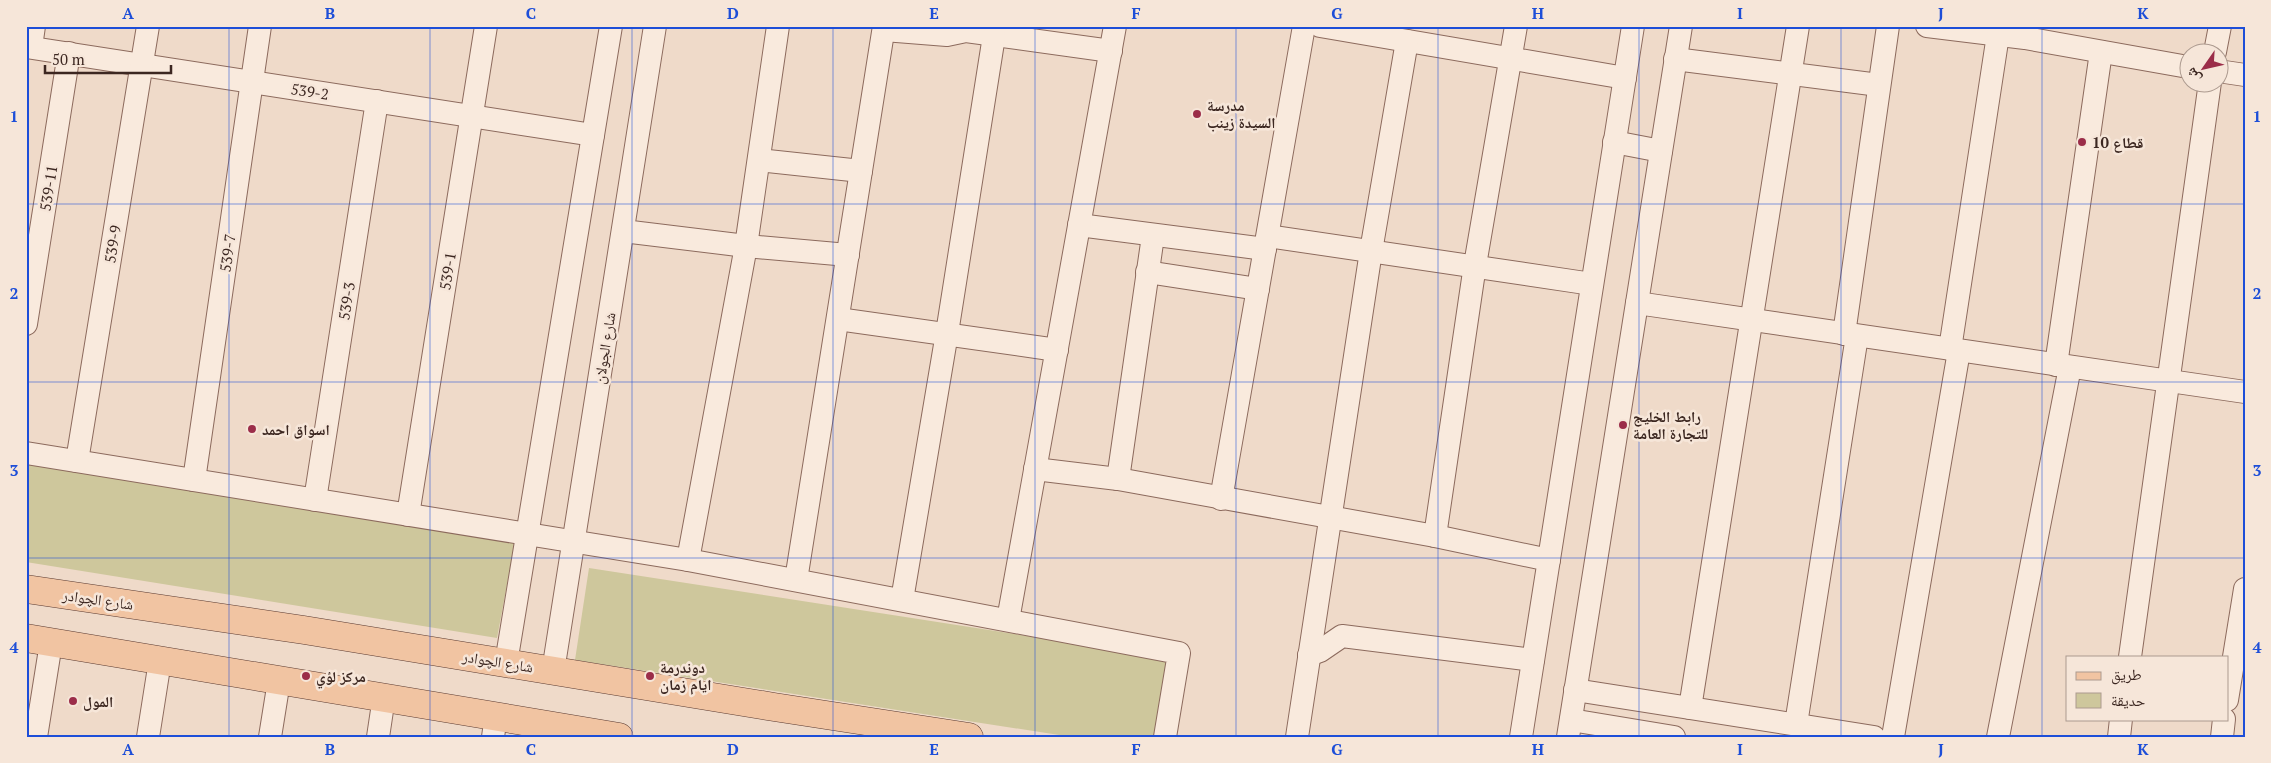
<svg xmlns="http://www.w3.org/2000/svg" width="2271" height="763" font-family="'PT Serif','Noto Naskh Arabic',serif">
<rect width="100%" height="100%" fill="#efdac9"/>
<g fill="#cec79c">
<polygon points="26,463 515,542 497,638 26,562"/>
<polygon points="589,568 1170,658 1158,737 1072,737 575,660"/>
</g>
<g fill="none" stroke-linecap="round" stroke-linejoin="round">
<g stroke="#8c6a5d" stroke-width="24">
<g id="minor">
<polyline points="1320,26 1625,78"/>
<polyline points="1927,26 2025,38 2188,67"/>
<polyline points="884,30 947,35 966,31 1111,51"/>
<polyline points="26,47 593,135"/>
<polyline points="31,47 34,26"/>
<polyline points="2215,52 2220,26"/>
<polyline points="1675,59 1879,85"/>
<polyline points="2218,71 2245,75"/>
<polyline points="1614,142 1661,151"/>
<polyline points="759,160 861,171"/>
<polyline points="1079,225 1265,249"/>
<polyline points="623,231 746,246 848,255"/>
<polyline points="1268,236 1592,284"/>
<polyline points="1147,272 1258,289"/>
<polyline points="1637,303 2245,392"/>
<polyline points="838,319 1057,350"/>
<polyline points="26,324 69,53"/>
<polyline points="1844,334 1888,26"/>
<polyline points="1950,349 1998,35"/>
<polyline points="2056,365 2101,52"/>
<polyline points="26,453 688,560 1179,653 1165,737"/>
<polyline points="77,461 148,26"/>
<polyline points="1035,469 1118,479 1435,536 1549,560"/>
<polyline points="1118,479 1153,236"/>
<polyline points="194,480 260,26"/>
<polyline points="1221,499 1304,26"/>
<polyline points="315,500 377,101"/>
<polyline points="408,515 486,26"/>
<polyline points="1435,536 1475,265 1516,26"/>
<polyline points="688,560 746,246 778,26"/>
<polyline points="796,580 884,26"/>
<polyline points="902,600 947,333 994,36"/>
<polyline points="1008,620 1115,26"/>
<polyline points="1309,655 1320,651 1342,636 1533,660"/>
<polyline points="2130,657 2210,82"/>
<polyline points="506,663 611,26"/>
<polyline points="553,671 655,26"/>
<polyline points="1575,690 1874,737"/>
<polyline points="2227,700 2245,589"/>
<polyline points="1690,708 1798,26"/>
<polyline points="1571,720 1674,737"/>
<polyline points="1796,724 1857,336"/>
<polyline points="36,737 51,643"/>
<polyline points="148,737 160,661"/>
<polyline points="270,737 279,681"/>
<polyline points="378,737 384,697"/>
<polyline points="493,737 496,716"/>
<polyline points="1297,737 1371,251 1407,41"/>
<polyline points="1521,737 1633,26"/>
<polyline points="1568,737 1681,26"/>
<polyline points="1893,737 1959,351"/>
<polyline points="1998,737 2070,367"/>
<polyline points="2119,737 2121,719"/>
<polyline points="2222,737 2224,719"/>
</g>
</g>
<g stroke="#5a3a31" stroke-width="29">
<g id="major">
<polyline points="26,589 304,630 774,707 969,737"/>
<polyline points="26,638 619,737"/>
</g>
</g>
<use href="#minor" stroke="#f9eadd" stroke-width="22"/>
<use href="#major" stroke="#f1c4a2" stroke-width="28"/>
</g>
<path fill="none" stroke="#1d4ed8" stroke-width="1" stroke-opacity="0.55" d="M229 26V737M430 26V737M632 26V737M833 26V737M1035 26V737M1236 26V737M1438 26V737M1639 26V737M1841 26V737M2042 26V737M26 204H2245M26 382H2245M26 558H2245"/>
<g fill="#9b2d49" stroke="#f6e6d9" stroke-width="2">
<circle cx="1197" cy="114" r="5"/>
<circle cx="2082" cy="142" r="5"/>
<circle cx="1623" cy="425" r="5"/>
<circle cx="252" cy="429" r="5"/>
<circle cx="306" cy="676" r="5"/>
<circle cx="650" cy="676" r="5"/>
<circle cx="73" cy="701" r="5"/>
</g>
<g text-anchor="middle" dominant-baseline="central" stroke-width="5" stroke-linejoin="round" paint-order="stroke">
<g font-size="15" fill="#3c2721" stroke="#f6e6d9">
<text transform="translate(310 91) rotate(9)">539-2</text>
<text transform="translate(48 188) rotate(-81)">539-11</text>
<text transform="translate(112 244) rotate(-81)">539-9</text>
<text transform="translate(227 253) rotate(-82)">539-7</text>
<text transform="translate(447 271) rotate(-81)">539-1</text>
<text transform="translate(346 301) rotate(-81)">539-3</text>
<text transform="translate(604 348) rotate(-81)">شارع الجولان</text>
<text transform="translate(98 599) rotate(8)">شارع الچوادر</text>
<text transform="translate(498 661) rotate(9)">شارع الچوادر</text>
</g>
<g font-size="15" font-weight="bold" fill="#3c2721" stroke="#f6e6d9" text-anchor="start">
<text x="1207" y="105">مدرسة<tspan x="1207" dy="17">السيدة زينب</tspan></text>
<text x="2092" y="142">قطاع 10</text>
<text x="1633" y="416">رابط الخليج<tspan x="1633" dy="17">للتجارة العامة</tspan></text>
<text x="262" y="429">اسواق احمد</text>
<text x="660" y="667">دوندرمة<tspan x="660" dy="17">ايام زمان</tspan></text>
<text x="316" y="676">مركز لؤي</text>
<text x="83" y="701">المول</text>
</g>
</g>
<rect width="2271" height="763" fill="none" stroke="#f6e6d9" stroke-width="55"/>
<rect x="2066" y="656" width="162" height="65" fill="#f6e6d9" stroke="#ac9a8f"/>
<rect x="2076" y="672" width="25" height="8" fill="#f1c4a2" stroke="#ac9a8f"/>
<text x="2111" y="680" font-size="15" fill="#3c2721">طريق</text>
<rect x="2076" y="693" width="25" height="15" fill="#cec79c" stroke="#ac9a8f"/>
<text x="2111" y="706" font-size="15" fill="#3c2721">حديقة</text>
<g transform="translate(2204 68) rotate(236)"><circle r="24" fill="#f6e6d9" stroke="#ac9a8f"/>
<path d="M0-4L9 19L0 12L-9 19Z" fill="#9b2d49"/>
<text y="-8" font-size="14" font-weight="bold" text-anchor="middle" fill="#3c2721">ش</text>
</g>
<path d="M45 65v8h126v-8" fill="none" stroke="#3c2721" stroke-width="2.5"/>
<text x="52" y="65" font-size="15" fill="#3c2721" stroke="#f6e6d9" stroke-width="4" paint-order="stroke">50 m</text>
<rect x="28" y="28" width="2216" height="708" fill="none" stroke="#1d4ed8" stroke-width="2"/>
<g font-size="16" text-anchor="middle" font-weight="bold" fill="#1d4ed8">
<text x="128" y="19">A</text>
<text x="330" y="19">B</text>
<text x="531" y="19">C</text>
<text x="733" y="19">D</text>
<text x="934" y="19">E</text>
<text x="1136" y="19">F</text>
<text x="1337" y="19">G</text>
<text x="1538" y="19">H</text>
<text x="1740" y="19">I</text>
<text x="1941" y="19">J</text>
<text x="2143" y="19">K</text>
<text x="14" y="122">1</text>
<text x="2257" y="122">1</text>
<text x="14" y="299">2</text>
<text x="2257" y="299">2</text>
<text x="14" y="476">3</text>
<text x="2257" y="476">3</text>
<text x="14" y="653">4</text>
<text x="2257" y="653">4</text>
<text x="128" y="755">A</text>
<text x="330" y="755">B</text>
<text x="531" y="755">C</text>
<text x="733" y="755">D</text>
<text x="934" y="755">E</text>
<text x="1136" y="755">F</text>
<text x="1337" y="755">G</text>
<text x="1538" y="755">H</text>
<text x="1740" y="755">I</text>
<text x="1941" y="755">J</text>
<text x="2143" y="755">K</text>
</g>
</svg>
